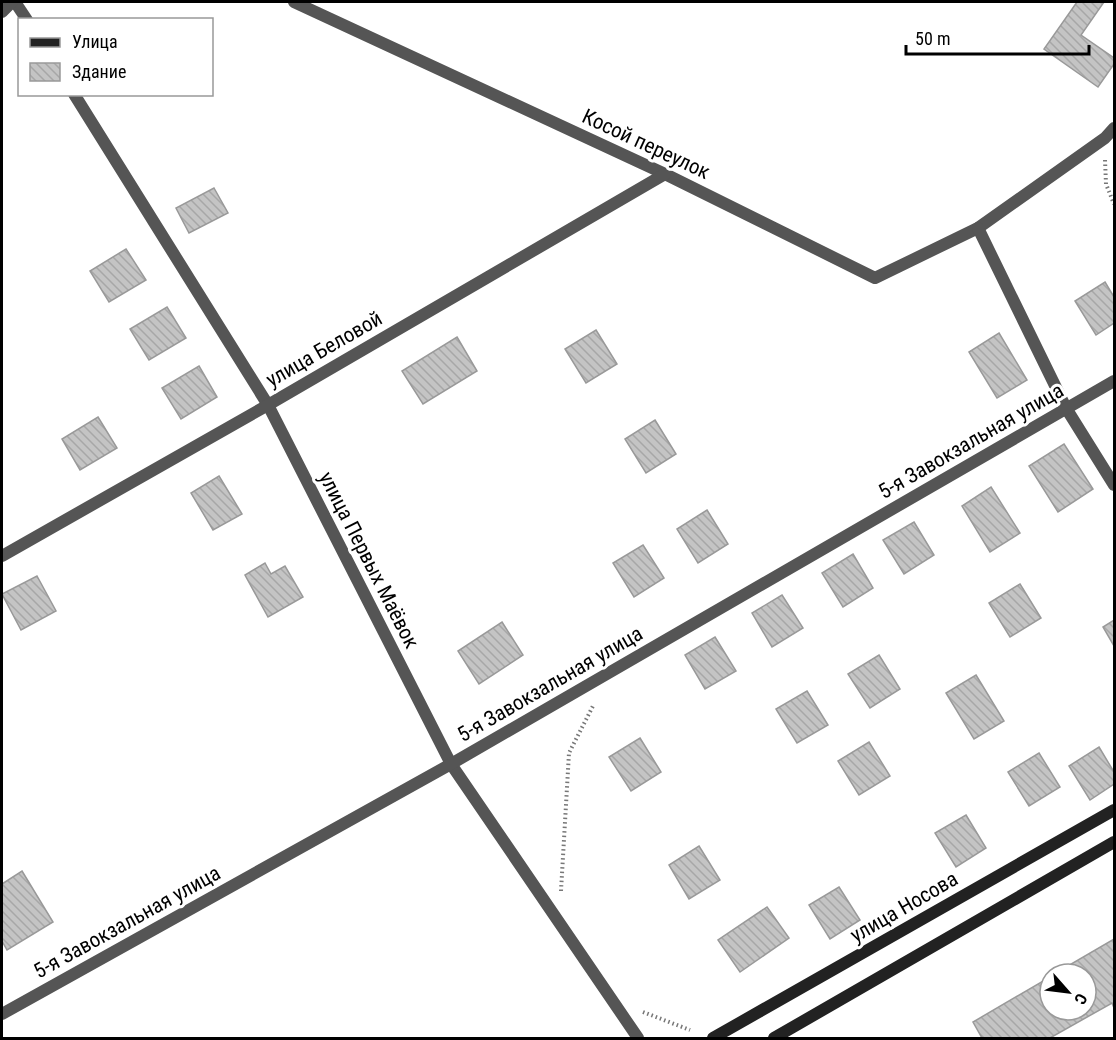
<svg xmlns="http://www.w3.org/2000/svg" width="1116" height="1040" font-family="'Roboto Condensed',sans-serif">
<defs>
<pattern id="building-back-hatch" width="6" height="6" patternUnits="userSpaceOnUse" patternTransform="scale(1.5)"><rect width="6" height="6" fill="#c4c4c4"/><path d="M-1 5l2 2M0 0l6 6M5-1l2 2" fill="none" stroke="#a7a7a7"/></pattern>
</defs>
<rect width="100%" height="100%" fill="#fff"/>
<g fill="url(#building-back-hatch)" stroke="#999" stroke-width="1.5">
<polygon points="1077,2 1104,2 1081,35 1114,58 1114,64 1098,87 1044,49"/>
<polygon points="214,188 228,213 189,233 176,208"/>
<polygon points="126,249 146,280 109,302 90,271"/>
<polygon points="1105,282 1114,297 1114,323 1096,335 1075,301"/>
<polygon points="167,307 186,338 149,360 130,329"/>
<polygon points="596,330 617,364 586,383 565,349"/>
<polygon points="999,333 1027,380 997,398 969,352"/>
<polygon points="457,337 477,371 423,404 402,371"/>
<polygon points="199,366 217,397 181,419 162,388"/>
<polygon points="98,417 117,448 80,470 62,439"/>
<polygon points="655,420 676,454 646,473 625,439"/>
<polygon points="1064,444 1093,489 1058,512 1029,466"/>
<polygon points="219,476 242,514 213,530 191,493"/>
<polygon points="991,487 1020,533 990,552 962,506"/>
<polygon points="707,510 728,544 698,563 677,529"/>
<polygon points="914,522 934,555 904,574 883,540"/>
<polygon points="643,545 664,578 634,597 613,563"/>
<polygon points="853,554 873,588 843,607 822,573"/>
<polygon points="265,563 271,574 285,566 303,597 268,617 245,575"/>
<polygon points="37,576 56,611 21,630 2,594"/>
<polygon points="1020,584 1041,618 1010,637 989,603"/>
<polygon points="782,595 803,628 772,647 752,613"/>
<polygon points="1114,620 1114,646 1103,627"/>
<polygon points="502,622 523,655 479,684 458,651"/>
<polygon points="715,637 736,671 705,689 685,655"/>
<polygon points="879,655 900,689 870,708 848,674"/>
<polygon points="976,675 1004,721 974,739 946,693"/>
<polygon points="807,691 828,725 797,743 776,709"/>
<polygon points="640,738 661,772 631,791 609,757"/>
<polygon points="869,742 890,776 859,795 838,761"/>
<polygon points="1099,747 1114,772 1114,784 1090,800 1069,766"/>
<polygon points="1039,753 1060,787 1029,806 1008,772"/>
<polygon points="966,815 986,848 956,867 935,833"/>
<polygon points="699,846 720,880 689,899 669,865"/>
<polygon points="22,871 53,922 7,950 2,941 2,884"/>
<polygon points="839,887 860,920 830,939 809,905"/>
<polygon points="767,907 789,938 740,972 718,940"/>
<polygon points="1114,939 1114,1008 1112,1003 1050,1038 982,1038 973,1022 1050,977 1050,1010 1086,1010 1086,974 1054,974"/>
</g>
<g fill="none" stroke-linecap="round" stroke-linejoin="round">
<g stroke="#777" stroke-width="4" stroke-dasharray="1.5 3" stroke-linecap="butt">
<polyline points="1105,160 1106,184 1114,204"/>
<polyline points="561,891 569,753 594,704"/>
<polyline points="643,1012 690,1030"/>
</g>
<g stroke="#555" stroke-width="12">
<polyline points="15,2 27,20"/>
<polyline points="294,2 665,174 875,278 978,228 1105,138 1114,128"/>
<polyline points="2,12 12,2"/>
<polyline points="74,94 268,405 451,764 638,1038"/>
<polyline points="978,228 1066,408 1114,485"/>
<polyline points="2,556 268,405 665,174"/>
<polyline points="2,1014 451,764 1114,381"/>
</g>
<g stroke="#222" stroke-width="12">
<polyline points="713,1038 1114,810"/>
<polyline points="774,1038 1114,842"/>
</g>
</g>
<g text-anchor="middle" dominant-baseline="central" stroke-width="6" stroke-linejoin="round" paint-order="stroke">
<g font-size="21" fill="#000" stroke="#fff">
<text transform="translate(646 144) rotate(25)">Косой переулок</text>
<text transform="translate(324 349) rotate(-30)">улица Беловой</text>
<text transform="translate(971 441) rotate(-30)">5-я Завокзальная улица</text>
<text transform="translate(369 560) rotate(63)">улица Первых Маёвок</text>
<text transform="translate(550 684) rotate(-30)">5-я Завокзальная улица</text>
<text transform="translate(904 907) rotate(-30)">улица Носова</text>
<text transform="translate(127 922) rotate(-29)">5-я Завокзальная улица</text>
</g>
</g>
<rect width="1116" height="1040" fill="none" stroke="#000000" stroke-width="6"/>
<rect x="18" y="18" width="195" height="78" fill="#ffffff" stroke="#999999" stroke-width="1.5"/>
<rect x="30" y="38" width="30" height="9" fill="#222222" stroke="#999999" stroke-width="1.5"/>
<text x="72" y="48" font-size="18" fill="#000000">Улица</text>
<rect x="30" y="63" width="30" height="18" fill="url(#building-back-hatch)" stroke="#999999" stroke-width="1.5"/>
<text x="72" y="78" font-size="18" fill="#000000">Здание</text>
<g transform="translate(1068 992) rotate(118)"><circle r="28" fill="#ffffff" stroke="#999999" stroke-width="1.5"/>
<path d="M0-4.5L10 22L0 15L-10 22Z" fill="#000000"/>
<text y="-9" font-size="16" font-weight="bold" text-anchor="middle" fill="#000000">С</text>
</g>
<path d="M906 45v9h183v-9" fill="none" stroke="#000000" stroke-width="3"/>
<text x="915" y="45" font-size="18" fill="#000000" stroke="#ffffff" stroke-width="4.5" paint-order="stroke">50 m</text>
</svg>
